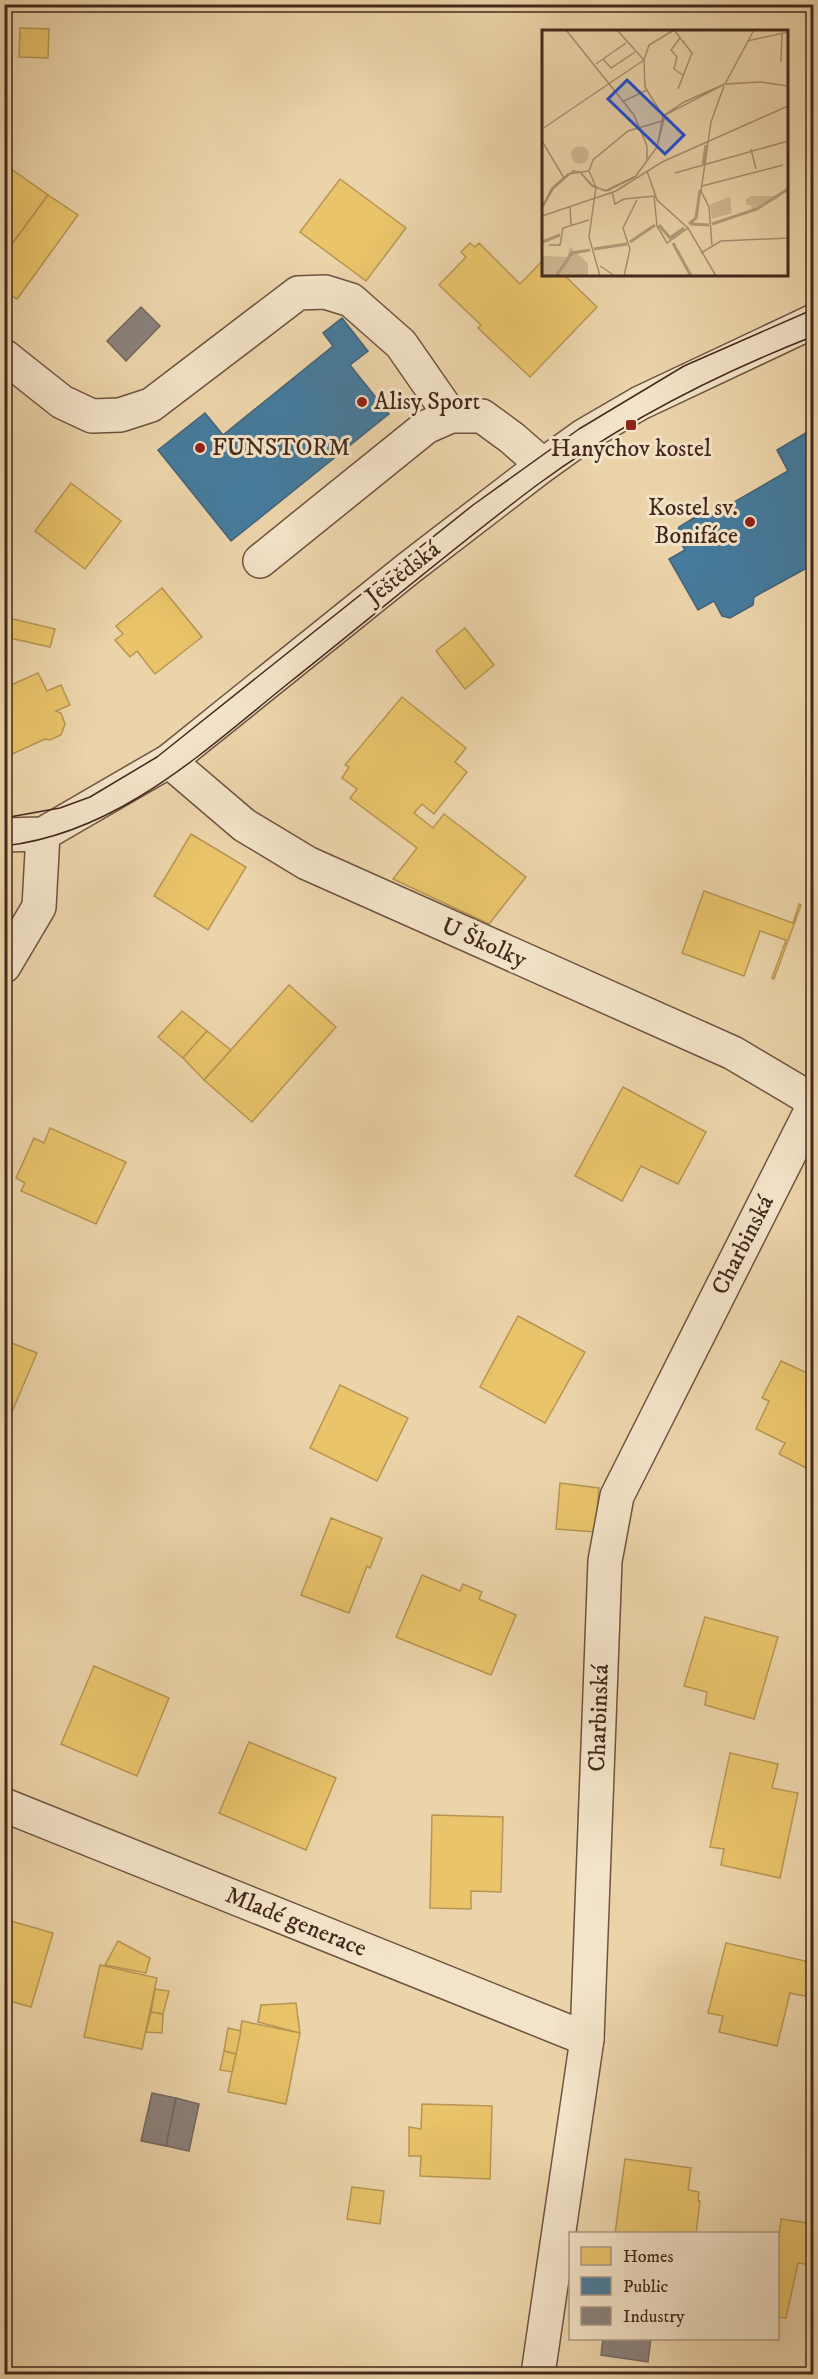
<svg xmlns="http://www.w3.org/2000/svg" width="818" height="2379" font-family="'IM FELL DW Pica',serif">
<rect width="100%" height="100%" fill="#ecd4aa"/>
<filter id="stains"><feTurbulence type="fractalNoise" baseFrequency=".00333" numOctaves="4"/><feColorMatrix values="0 0 0 0 .2 0 0 0 0 .09 0 0 0 0 .02 0 0 0 .5 -.17"/></filter>
<radialGradient id="worn" r=".72"><stop offset=".6" stop-color="#630" stop-opacity="0"/><stop offset="1" stop-color="#630" stop-opacity=".3"/></radialGradient>
<g fill="#e9c46a" stroke="#b89553" stroke-width="1.5">
<polygon points="20,28 49,29 48,58 19,57"/>
<polygon points="4,164 48,195 4,255"/>
<polygon points="340,179 406,228 366,281 300,232"/>
<polygon points="48,195 78,215 17,299 4,291 4,255"/>
<polygon points="470,243 475,247 479,243 520,284 544,259 544,274 563,274 597,307 530,377 478,328 481,325 439,285 466,257 461,252"/>
<polygon points="71,483 121,521 85,569 35,531"/>
<polygon points="162,588 202,637 155,674 137,651 130,657 115,640 123,634 116,626"/>
<polygon points="9,618 55,629 50,647 5,637"/>
<polygon points="465,628 494,665 465,689 436,651"/>
<polygon points="38,673 47,691 61,685 70,705 56,711 61,713 65,724 61,735 50,740 45,739 10,755 4,742 4,688"/>
<polygon points="402,697 466,748 455,762 467,772 434,814 422,804 414,813 433,828 444,814 526,877 489,924 393,879 417,848 350,798 357,789 342,778 349,767 345,765"/>
<polygon points="191,834 246,867 208,930 154,896"/>
<polygon points="704,891 793,923 799,904 801,905 774,979 772,978 786,940 760,931 744,976 682,953"/>
<polygon points="289,985 336,1027 252,1122 204,1080"/>
<polygon points="182,1011 207,1031 183,1058 158,1037"/>
<polygon points="207,1031 231,1050 204,1080 183,1058"/>
<polygon points="623,1087 706,1132 678,1184 641,1166 622,1201 575,1176"/>
<polygon points="50,1128 126,1162 96,1224 21,1191 25,1183 16,1178 34,1138 44,1143"/>
<polygon points="518,1316 585,1352 545,1423 480,1387"/>
<polygon points="4,1340 37,1353 6,1426 4,1425"/>
<polygon points="781,1361 814,1376 814,1472 779,1454 785,1443 756,1429 769,1401 762,1398"/>
<polygon points="340,1385 408,1418 377,1481 310,1448"/>
<polygon points="560,1483 599,1488 595,1532 556,1529"/>
<polygon points="331,1518 382,1538 370,1568 367,1566 349,1613 301,1595"/>
<polygon points="422,1575 460,1591 463,1584 482,1592 479,1599 516,1615 491,1675 396,1637"/>
<polygon points="705,1617 778,1637 754,1719 705,1705 707,1692 684,1686"/>
<polygon points="94,1666 169,1698 137,1776 61,1744"/>
<polygon points="249,1742 336,1778 306,1850 219,1813"/>
<polygon points="730,1753 778,1764 772,1788 798,1793 780,1878 721,1865 724,1849 710,1847"/>
<polygon points="432,1815 503,1817 501,1892 471,1891 471,1909 430,1908"/>
<polygon points="4,1919 53,1933 31,2007 6,2000 4,2004"/>
<polygon points="118,1941 150,1958 146,1973 105,1965"/>
<polygon points="726,1943 814,1963 814,1998 790,1993 777,2046 719,2032 723,2016 708,2013"/>
<polygon points="100,1965 157,1978 142,2049 84,2037"/>
<polygon points="155,1989 169,1991 163,2014 151,2012"/>
<polygon points="296,2003 300,2033 258,2022 261,2005"/>
<polygon points="151,2012 163,2014 162,2033 146,2032"/>
<polygon points="242,2021 300,2033 286,2104 228,2092"/>
<polygon points="228,2028 241,2031 236,2054 224,2051"/>
<polygon points="224,2051 236,2054 232,2072 220,2070"/>
<polygon points="422,2104 492,2106 490,2179 420,2176 421,2156 409,2156 409,2127 421,2129"/>
<polygon points="625,2159 691,2168 688,2190 699,2192 698,2201 700,2201 696,2234 615,2234"/>
<polygon points="352,2187 384,2191 380,2224 347,2219"/>
<polygon points="781,2219 814,2224 812,2265 798,2263 786,2318 778,2317 778,2243"/>
</g>
<g fill="#457b9d" stroke="#456276" stroke-width="1.5">
<polygon points="342,318 368,351 350,365 389,414 231,541 158,450 205,413 223,435 333,346 323,333"/>
<polygon points="814,428 814,564 754,597 753,605 730,618 722,616 714,601 698,610 669,559 685,550 676,535 679,527 700,514 708,517 788,471 777,450"/>
</g>
<g fill="#8a817c" stroke="#75665f" stroke-width="1.5">
<polygon points="141,307 160,326 126,361 107,341"/>
<polygon points="152,2093 176,2098 166,2146 141,2141"/>
<polygon points="176,2098 199,2104 189,2151 166,2146"/>
<polygon points="603,2338 651,2338 648,2362 601,2355"/>
</g>
<g fill="none" stroke-linecap="round" stroke-linejoin="round">
<g stroke="#6e5340" stroke-width="36">
<g id="minor">
<polyline points="4,356 62,402 92,416 120,415 151,405 298,293 325,292 351,300 401,344 451,416"/>
<polyline points="260,561 426,427 451,416 482,416 512,438 543,465"/>
<polyline points="169,761 244,825 307,863 733,1053 814,1101"/>
<polyline points="4,835 43,834 169,761 409,568 543,465 585,435 640,403 814,321"/>
<polyline points="4,966 39,907 43,834"/>
<polyline points="4,1805 587,2039"/>
<polyline points="538,2374 587,2039 605,1561 617,1496 814,1105"/>
</g>
</g>
<use href="#minor" stroke="#f3e3c8" stroke-width="33"/>
<g stroke="#44281c" stroke-width="1.5">
<polyline points="4,818 60,808 90,797 157,757 473,505 579,429 684,366 814,309"/>
<path d="M4 846C119 833 204 751 290 682 372 617 453 548 537 485 621 423 717 374 814 336"/>
</g>
</g>
<g fill="#8f2418" stroke="#f3e3c8" stroke-width="2">
<circle cx="362" cy="402" r="6"/>
<rect x="625" y="419" width="12" height="12" rx="3"/>
<circle cx="200" cy="448" r="6"/>
<circle cx="750" cy="522" r="6"/>
</g>
<g text-anchor="middle" dominant-baseline="central" stroke-width="6" stroke-linejoin="round" paint-order="stroke">
<g font-size="24" fill="#44281c" stroke="#f3e3c8" text-anchor="start">
<text x="374" y="402">Alisy Sport</text>
<text x="212" y="448">FUNSTORM</text>
<text x="631" y="449" text-anchor="middle">Hanychov kostel</text>
<text x="738" y="508" text-anchor="end">Kostel sv.<tspan x="738" dy="28">Bonifáce</tspan></text>
</g>
<g font-size="24" fill="#44281c" stroke="#f3e3c8">
<text transform="translate(403 573) rotate(-38)">Ještědská</text>
<text transform="translate(484 943) rotate(24)">U Školky</text>
<text transform="translate(743 1245) rotate(-63)">Charbinská</text>
<text transform="translate(599 1718) rotate(-88)">Charbinská</text>
<text transform="translate(296 1922) rotate(22)">Mladé generace</text>
</g>
</g>
<g transform="translate(542 30)">
<rect width="246" height="246" fill="#ecd4aa"/>
<path d="M29 125a9 9 0 1 1 18 0a9 9 0 1 1-18 0ZM210 166H236V168L209 182 210 176 204 174V169ZM188 167 190 183 170 189 168 174ZM28 217 46 233V246H0V226L25 227Z" fill="#cfb792"/>
<path fill="none" stroke="#b39a7a" stroke-width="3" d="M161 134 164 115M147 194 154 188 158 160M149 194 167 195M170 194 215 179 246 159M117 195 128 208 142 198M0 212 18 205M88 212 113 195M131 213 149 246M52 219 85 214M14 246 30 223 48 220"/>
<path fill="none" stroke="#a98f71" stroke-width="1.5" d="M24 0 92 85 105 116V130M75 0 102 30 103 57 121 86M132 0 150 23 136 59M138 8 129 20 135 27 132 39 141 45M205 11 246 2M61 29 69 38 93 22M102 30 107 15 132 0M239 32 240 4M54 34 84 13M183 54 219 52 246 56M80 72 105 60M0 99 102 30M0 111 22 148M209 119 214 139M47 141 54 157 47 207 58 246M47 141 51 130 86 101 120 91M105 141 115 170 146 198 174 246M39 143 50 155 63 161 94 146 115 117 121 86 142 72 183 54 212 0M133 143 246 111M160 156 241 135M70 162 73 174 82 169 113 166M112 166 115 196 125 213 146 198M0 177 10 158 26 144 47 141M28 177 29 195M0 178 11 159 31 141 38 142 50 156 65 161 93 147 115 117 123 85 183 54 212 0M0 186 74 161 120 132 246 76M7 215H18L21 198 47 190M170 215 167 177 159 161 169 92 182 56M159 223 179 211 246 208M58 236 73 246M82 246 88 219 81 198 95 170"/>
<path fill="#1d4ed8" fill-opacity="0.15" stroke="#1d4ed8" stroke-width="3" d="M85 50 142 105 123 124 66 69Z"/>
<rect width="246" height="246" fill="none" stroke="#44281c" stroke-width="3"/>
</g>
<rect width="818" height="2379" fill="none" stroke="#ecd4aa" stroke-width="24"/>
<rect x="6" y="6" width="806" height="2367" fill="none" stroke="#44281c" stroke-width="3"/>
<rect x="12" y="12" width="794" height="2355" fill="none" stroke="#44281c" stroke-width="1.5"/>
<rect x="569" y="2232" width="210" height="108" fill="#f3e3c8" stroke="#ad9883" stroke-width="1.5"/>
<rect x="581" y="2247" width="30" height="18" fill="#e9c46a" stroke="#ad9883" stroke-width="1.5"/>
<text x="623" y="2262" font-size="18" fill="#44281c">Homes</text>
<rect x="581" y="2277" width="30" height="18" fill="#457b9d" stroke="#ad9883" stroke-width="1.5"/>
<text x="623" y="2292" font-size="18" fill="#44281c">Public</text>
<rect x="581" y="2307" width="30" height="18" fill="#8a817c" stroke="#ad9883" stroke-width="1.5"/>
<text x="623" y="2322" font-size="18" fill="#44281c">Industry</text>
<rect width="100%" height="100%" filter="url(#stains)"/>
<rect width="100%" height="100%" fill="url(#worn)"/>
</svg>
